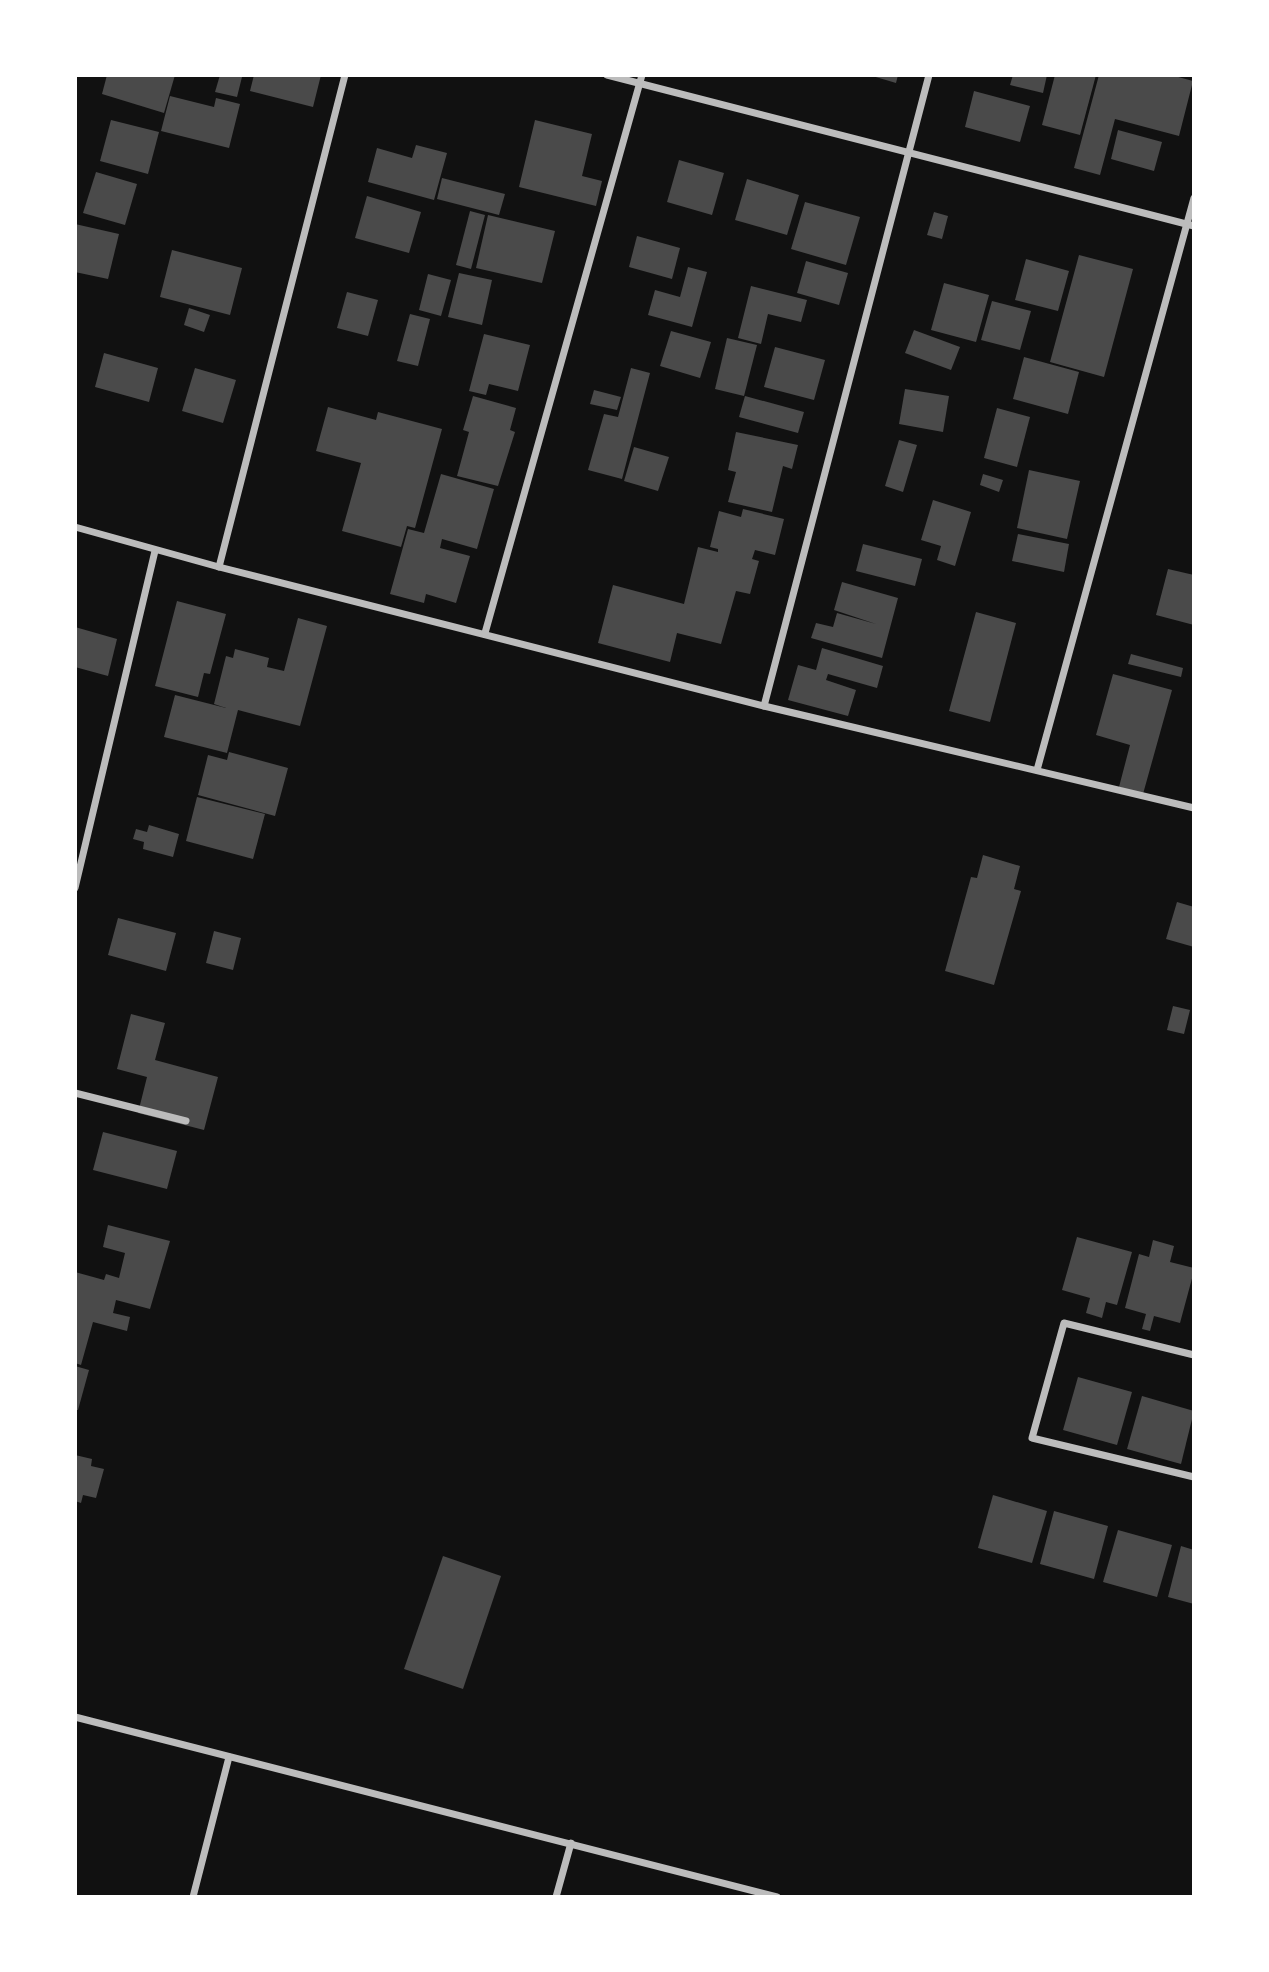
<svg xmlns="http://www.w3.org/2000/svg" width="1269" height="1972" font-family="Signika,sans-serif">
<rect width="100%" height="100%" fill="#111"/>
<g fill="#4a4a4a">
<polygon points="107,75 175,75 164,113 102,94"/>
<polygon points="220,75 242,77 237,97 215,92"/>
<polygon points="254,75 321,75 313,107 250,91"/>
<polygon points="869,75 898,75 896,83"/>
<polygon points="1013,75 1047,75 1043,93 1010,85"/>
<polygon points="1055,75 1096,75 1080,135 1042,125"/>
<polygon points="1099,75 1171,75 1193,81 1179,136 1115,119 1100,175 1074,168"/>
<polygon points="974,91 1030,106 1020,142 965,127"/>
<polygon points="170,96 214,107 216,98 240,104 229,148 161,131"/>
<polygon points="111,120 159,132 148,174 100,161"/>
<polygon points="535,120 592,134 582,176 602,181 596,206 519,187"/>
<polygon points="1118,130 1162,142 1154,171 1111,159"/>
<polygon points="416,145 447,153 434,200 368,182 377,148 412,158"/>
<polygon points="679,160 724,173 712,215 667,202"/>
<polygon points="96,172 137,184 125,225 83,213"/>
<polygon points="442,178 505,194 499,215 437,199"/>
<polygon points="747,179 799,195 787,235 735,220"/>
<polygon points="367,196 421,212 409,253 355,238"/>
<polygon points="805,202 860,217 846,265 791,249"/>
<polygon points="470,211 485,215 471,269 456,265"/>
<polygon points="934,212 948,216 942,239 927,235"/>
<polygon points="488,215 555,231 542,283 476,268"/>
<polygon points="75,224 119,234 108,279 75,272"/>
<polygon points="637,236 680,248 672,279 629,267"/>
<polygon points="172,250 242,268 230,315 160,297"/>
<polygon points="1079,255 1133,269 1104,377 1050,362"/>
<polygon points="1026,259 1069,271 1058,311 1015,300"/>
<polygon points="806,261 848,273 839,305 797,293"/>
<polygon points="688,267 707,272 692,327 648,315 655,290 680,297"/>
<polygon points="459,273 492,280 482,325 448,317"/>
<polygon points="428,274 451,280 441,316 419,310"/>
<polygon points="944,283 989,295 976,342 931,330"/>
<polygon points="751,286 807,300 801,322 768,314 761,344 738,338"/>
<polygon points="347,292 378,300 368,336 337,328"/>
<polygon points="992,301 1031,311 1020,350 981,340"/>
<polygon points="189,308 210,315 204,332 184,325"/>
<polygon points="410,314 430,319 418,366 397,361"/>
<polygon points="914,330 960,347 951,370 905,353"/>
<polygon points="671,331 711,342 700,378 660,366"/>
<polygon points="484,334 530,345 518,391 489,384 486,395 469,391"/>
<polygon points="727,338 757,345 744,396 715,389"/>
<polygon points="775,347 825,360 814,400 764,387"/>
<polygon points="104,353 158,368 149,402 95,387"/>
<polygon points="1024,357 1079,372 1068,414 1013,399"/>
<polygon points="195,368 236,380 223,423 182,411"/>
<polygon points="631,368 650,373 622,479 588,470 604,414 618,417"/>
<polygon points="905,389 949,396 943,432 899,424"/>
<polygon points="594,390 621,397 617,410 590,404"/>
<polygon points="473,396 516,408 510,430 515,432 498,486 457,476 469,432 463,430"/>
<polygon points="745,396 804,412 798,433 739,417"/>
<polygon points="328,407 376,420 378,412 442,429 415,528 407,526 401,547 342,531 361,463 316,451"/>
<polygon points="997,408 1030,417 1017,467 984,458"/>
<polygon points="736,432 798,445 792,469 783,466 772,512 728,502 736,472 728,470"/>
<polygon points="899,440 917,445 903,492 885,486"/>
<polygon points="634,447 669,457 658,491 624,481"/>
<polygon points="1029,470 1080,481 1067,539 1017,528"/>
<polygon points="441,474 494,489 477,549 442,539 440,548 470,556 456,603 426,594 424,603 390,594 408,529 424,533"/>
<polygon points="983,474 1003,480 999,492 980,485"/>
<polygon points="933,500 971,512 955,566 937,560 941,546 921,540"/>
<polygon points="743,509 784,519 775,555 755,550 752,559 759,561 750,594 736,591 721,644 677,633 670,662 598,643 613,585 684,604 698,547 718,552 718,549 710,547 719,511 741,517"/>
<polygon points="1018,534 1069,544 1064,572 1012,561"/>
<polygon points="863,544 922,559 915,586 856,571"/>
<polygon points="1168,569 1194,575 1194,625 1156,615"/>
<polygon points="842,582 898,598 882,658 811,638 816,623 833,627 837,613 876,624 834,610"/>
<polygon points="177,601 226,614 210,674 204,673 198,697 155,686"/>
<polygon points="976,612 1016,623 990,722 949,711"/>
<polygon points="298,618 327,626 300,726 238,710 227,753 164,737 175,695 226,708 214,704 226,656 233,658 235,649 269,658 267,667 284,671"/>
<polygon points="75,627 117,639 108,676 75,667"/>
<polygon points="822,648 883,666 877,688 828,674 826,680 856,690 848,716 788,700 798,665 816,670"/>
<polygon points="1131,654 1183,668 1181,677 1128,664"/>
<polygon points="1113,674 1172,690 1143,794 1119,787 1130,745 1096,735"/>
<polygon points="229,752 288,768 275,816 198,795 208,755 227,760"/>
<polygon points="197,797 265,814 253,859 186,841"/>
<polygon points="149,825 179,834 173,857 143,849 144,842 133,839 136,829 147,832"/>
<polygon points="983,855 1020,866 1014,889 1021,891 994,985 945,971 971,877 977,878"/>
<polygon points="1177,902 1194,907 1194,947 1166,939"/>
<polygon points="118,918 176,933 166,971 108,955"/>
<polygon points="214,931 241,938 233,970 206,963"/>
<polygon points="1173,1006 1190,1010 1184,1034 1167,1030"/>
<polygon points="131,1014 165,1023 155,1060 218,1077 204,1130 138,1113 147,1077 117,1069"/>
<polygon points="103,1132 177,1151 167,1189 93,1170"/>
<polygon points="108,1225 170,1241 150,1309 116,1300 113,1313 130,1317 127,1331 93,1322 81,1365 75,1363 75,1272 104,1280 106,1274 119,1278 125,1253 103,1247"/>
<polygon points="1077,1237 1132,1252 1117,1305 1106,1302 1102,1318 1086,1313 1090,1298 1062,1290"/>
<polygon points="1153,1240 1174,1246 1170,1262 1194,1268 1194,1271 1180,1323 1154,1316 1150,1331 1142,1329 1146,1314 1125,1308 1139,1254 1149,1257"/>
<polygon points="75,1366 89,1370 78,1410 75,1410"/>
<polygon points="1078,1377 1132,1392 1117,1445 1063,1430"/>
<polygon points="1142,1396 1194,1411 1181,1464 1127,1449"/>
<polygon points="75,1455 92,1459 91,1466 104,1469 96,1498 83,1495 81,1503 75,1501"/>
<polygon points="993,1495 1047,1511 1032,1563 978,1548"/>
<polygon points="1054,1511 1108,1526 1094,1579 1040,1564"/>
<polygon points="1118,1530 1172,1545 1157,1597 1103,1582"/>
<polygon points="1181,1546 1194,1550 1194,1604 1168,1597"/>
<polygon points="443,1556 501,1576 463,1689 404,1669"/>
</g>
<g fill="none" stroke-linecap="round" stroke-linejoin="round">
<g stroke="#bcbcbc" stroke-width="7">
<polyline points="607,75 1194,226"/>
<polyline points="75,527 219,567 764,706 1194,808"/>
<polyline points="219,567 345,75"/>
<polyline points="485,633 642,75"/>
<polyline points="764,706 929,75"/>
<polyline points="1037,770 1194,198"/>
<polyline points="75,888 155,551"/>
<polyline points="75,1093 186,1121"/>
<polyline points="1194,1355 1064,1323 1032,1438 1194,1477"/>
<polyline points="75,1717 777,1897"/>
<polyline points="193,1897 229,1757"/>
<polyline points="556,1897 571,1843"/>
</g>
</g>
<rect width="1269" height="1972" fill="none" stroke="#ffffff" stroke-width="154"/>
</svg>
